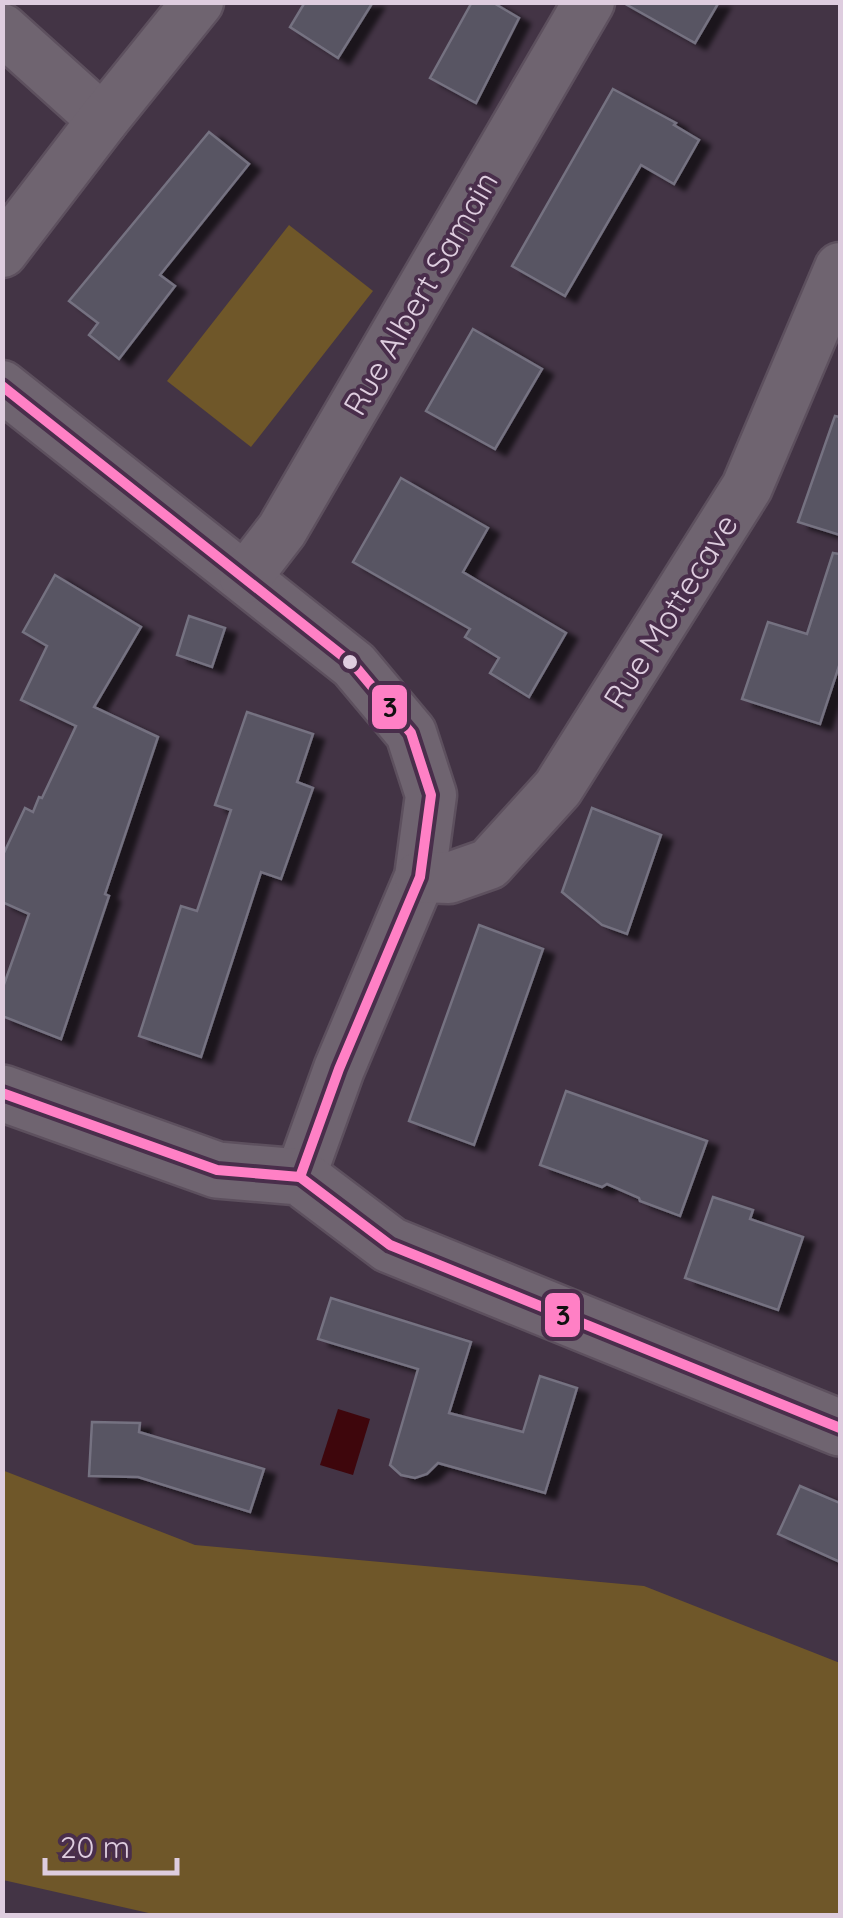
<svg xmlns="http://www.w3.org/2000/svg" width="843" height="1918" font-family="Quicksand,sans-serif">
<defs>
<filter id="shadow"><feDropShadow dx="11" dy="6" stdDeviation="2.5" flood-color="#0009"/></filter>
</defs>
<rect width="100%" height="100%" fill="#433445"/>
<g fill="#6f5729">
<polygon points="289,225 373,291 251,447 167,381"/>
<polygon points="2,1470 195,1545 644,1586 840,1663 840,1915 162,1916 3,1880"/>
</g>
<polygon fill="#3e060c" points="338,1409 370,1419 353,1475 320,1465"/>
<g fill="#585463" stroke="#757281" stroke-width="2.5" filter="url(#shadow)">
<polygon points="305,2 373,2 338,58 290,27"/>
<polygon points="472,2 492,2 519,18 476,103 430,78"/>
<polygon points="622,2 719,2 695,43"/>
<polygon points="613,89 676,123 674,125 699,140 674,184 641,165 565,296 512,266"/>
<polygon points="209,132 249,164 160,275 175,286 119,359 89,335 98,323 69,301"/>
<polygon points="473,329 542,369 495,449 426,411"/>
<polygon points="835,416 840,417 840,535 798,522"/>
<polygon points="401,478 488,528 463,572 566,633 529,697 490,673 499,658 465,637 470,629 353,562"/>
<polygon points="833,553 840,554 840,663 820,724 742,699 768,622 807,634"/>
<polygon points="55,575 141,627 94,707 158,737 105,894 109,896 61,1039 2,1016 2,990 29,914 2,902 2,857 25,808 33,812 39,797 42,798 76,726 21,700 47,646 23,632"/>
<polygon points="189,616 225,628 212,667 177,655"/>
<polygon points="247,712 313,734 297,782 313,788 281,879 261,872 201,1057 139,1036 181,906 197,911 231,810 215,805"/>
<polygon points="592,808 661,835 627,934 602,925 562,892"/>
<polygon points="479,925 543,949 474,1145 409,1121"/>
<polygon points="566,1091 707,1141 680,1216 640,1201 639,1198 607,1184 602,1187 540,1165"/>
<polygon points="713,1197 753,1210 750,1219 803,1237 778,1310 685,1278"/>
<polygon points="331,1298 471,1342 449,1413 523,1432 540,1376 577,1388 545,1493 438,1463 427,1474 415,1478 401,1475 390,1465 418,1369 318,1339"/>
<polygon points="92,1422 140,1423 139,1432 264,1469 250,1512 138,1477 89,1476"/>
<polygon points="800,1486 840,1503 840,1562 778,1534"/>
</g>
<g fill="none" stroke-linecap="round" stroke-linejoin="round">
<g stroke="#5d505e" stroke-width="55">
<g id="minor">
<polyline points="2,29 103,120"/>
<polyline points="2,252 103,120 198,2"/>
<polyline points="2,386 354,665 411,733 431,795 420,877 339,1069 300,1177"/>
<polyline points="245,578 282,530 589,2"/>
<polyline points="420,877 449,878 489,864 558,788 747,487 840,268"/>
</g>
</g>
<g stroke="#5d505e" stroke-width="60">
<polyline id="tertiary" points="2,1093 217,1170 300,1177 390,1245 840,1428"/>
</g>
<use href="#minor" stroke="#6f6470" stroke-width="50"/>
<use href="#tertiary" stroke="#6f6470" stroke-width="55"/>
<g stroke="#492e4b" stroke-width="18">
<g id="bus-1">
<polyline points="2,386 354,665 411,733 431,795 420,877 339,1069 300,1177"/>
<polyline points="2,1093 217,1170 300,1177"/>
<polyline points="300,1177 390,1245 840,1428"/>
</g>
</g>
<use href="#bus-1" stroke="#ff80c5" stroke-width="10"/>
</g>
<circle fill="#decddf" stroke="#492e4b" stroke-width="4" cx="350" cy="662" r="9"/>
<g text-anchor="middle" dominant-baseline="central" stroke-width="8" stroke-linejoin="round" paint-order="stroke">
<g font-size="32" fill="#decddf" stroke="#492e4b">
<text transform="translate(420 293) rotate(-60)">Rue Albert Samain</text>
<text transform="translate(670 611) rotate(-58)">Rue Mottecave</text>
</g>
</g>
<g stroke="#492e4b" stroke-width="4">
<rect x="370" y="683" width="39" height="48" rx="10" fill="#ff80c5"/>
<rect x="543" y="1291" width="39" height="48" rx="10" fill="#ff80c5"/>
</g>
<g font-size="28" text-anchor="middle" font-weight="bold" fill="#111">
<text x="390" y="717">3</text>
<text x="563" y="1325">3</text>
</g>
<rect width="843" height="1918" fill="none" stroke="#decddf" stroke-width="10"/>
<path d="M45 1858v15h132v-15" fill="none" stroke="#decddf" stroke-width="5"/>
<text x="60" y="1858" font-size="30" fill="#decddf" stroke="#492e4b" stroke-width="8" paint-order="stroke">20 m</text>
</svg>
